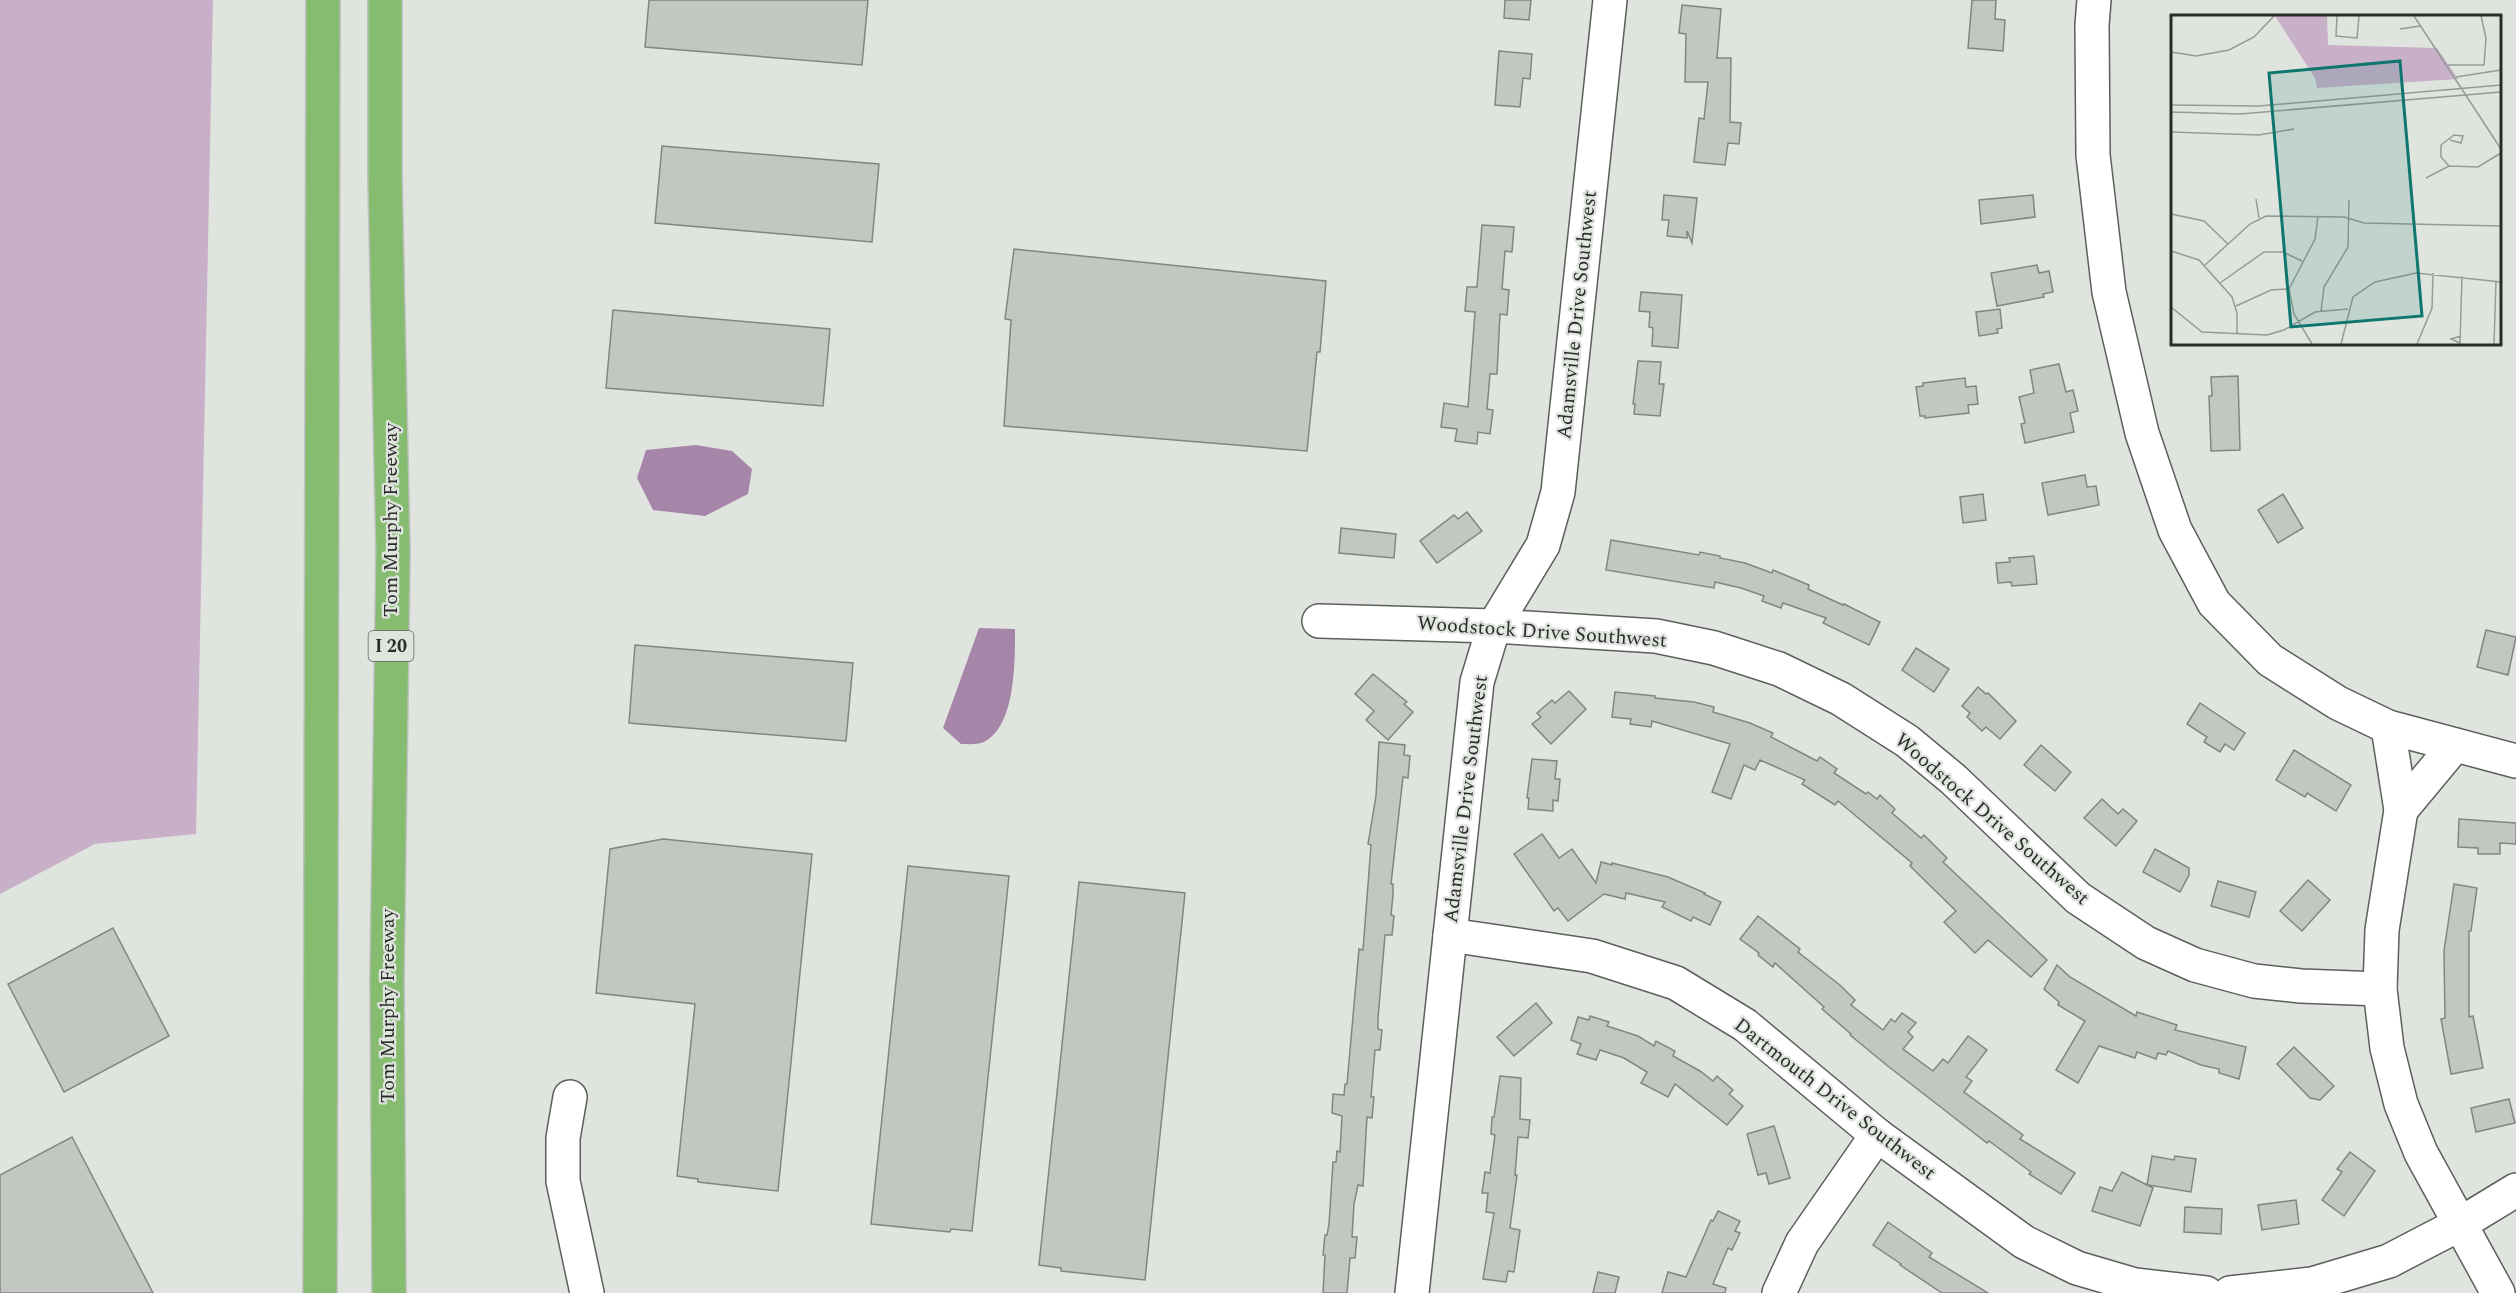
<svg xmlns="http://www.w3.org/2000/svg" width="2516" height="1293" font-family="Spectral,serif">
<rect width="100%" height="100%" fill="#e0e4df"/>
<polygon fill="#c8b0c8" points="0,0 213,0 196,834 95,844 0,894"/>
<g fill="#a686a8">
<polygon points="696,445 732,451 752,469 748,494 705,516 653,510 637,478 646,450"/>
<path d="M979 628 1015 629C1015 661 1016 726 984 742 978 745 967 744 961 744L943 728Z"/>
</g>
<g fill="#c3c7c2" stroke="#828681" stroke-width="1.5">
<polygon points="649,0 868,0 862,65 645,47"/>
<polygon points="1505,0 1531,0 1529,20 1504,18"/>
<polygon points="1972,0 1996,0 1995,19 2005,20 2003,51 1968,48"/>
<polygon points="1682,5 1721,9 1717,58 1731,58 1730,122 1741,123 1739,144 1728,143 1725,165 1694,162 1699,118 1704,119 1708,82 1685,82 1686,34 1679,33"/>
<polygon points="1499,51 1532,54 1530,79 1523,78 1520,107 1495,105"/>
<polygon points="662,146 879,164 872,242 655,223"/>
<polygon points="1664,195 1697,198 1692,243 1687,231 1687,238 1667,236 1669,220 1662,220"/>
<polygon points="2033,195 2035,217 1981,224 1979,200"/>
<polygon points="1482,225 1514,227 1512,252 1505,251 1502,289 1509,290 1507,315 1500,314 1497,374 1490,374 1487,409 1493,410 1490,434 1478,432 1477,444 1455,441 1457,429 1441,427 1444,403 1468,407 1475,312 1465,311 1467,287 1477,287"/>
<polygon points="1014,249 1326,281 1320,352 1317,352 1307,451 1004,426 1011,320 1005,319"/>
<polygon points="2037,265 2039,273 2049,271 2053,292 2043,294 2044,297 1997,306 1991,273"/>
<polygon points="1641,292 1682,295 1678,348 1652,346 1653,328 1649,327 1650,312 1639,311"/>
<polygon points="2000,309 2002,328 1997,329 1998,333 1979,336 1976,312"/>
<polygon points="613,310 830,329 823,406 606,388"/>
<polygon points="1638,361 1661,362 1659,384 1664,384 1660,416 1634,414 1635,404 1633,404"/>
<polygon points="2059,364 2066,392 2073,390 2078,411 2070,413 2074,432 2025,443 2021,424 2025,423 2019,397 2034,393 2030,370"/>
<polygon points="2238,376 2240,450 2211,451 2209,396 2212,396 2211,377"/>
<polygon points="1965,378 1966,387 1976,386 1978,404 1968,405 1969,413 1925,418 1925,416 1920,416 1916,387 1923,386 1923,383"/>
<polygon points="2085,475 2087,487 2096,486 2099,505 2048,515 2042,483"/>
<polygon points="1983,494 1986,520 1963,523 1960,497"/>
<polygon points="2283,494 2303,528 2278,543 2258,510"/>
<polygon points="1467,512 1482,531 1437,563 1420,541 1454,515 1458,519"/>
<polygon points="1341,528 1396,534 1394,558 1339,553"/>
<polygon points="1611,540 1699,555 1700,552 1720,556 1720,558 1745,563 1772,573 1773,570 1809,585 1808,589 1843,605 1844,604 1880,622 1869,645 1823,623 1826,618 1783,603 1781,608 1762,601 1764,596 1741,588 1715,582 1714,588 1606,570"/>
<polygon points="2034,556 2037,584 2012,586 2011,582 1998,583 1996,563 2010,562 2009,558"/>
<polygon points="2486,630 2516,637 2508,675 2477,667"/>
<polygon points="635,645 853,663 846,741 629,723"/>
<polygon points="1916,648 1949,669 1934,692 1902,670"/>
<polygon points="1373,674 1407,702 1404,704 1413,712 1388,740 1366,720 1374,711 1355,694"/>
<polygon points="1978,687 1986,694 1988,693 2016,721 2000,739 1986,727 1982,731 1967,717 1970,713 1962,706"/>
<polygon points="1569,691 1586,709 1551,744 1532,724 1541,717 1537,713 1552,700 1555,703"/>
<polygon points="1615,692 1655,696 1655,698 1694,702 1714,707 1713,712 1750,723 1773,733 1771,737 1817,761 1820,757 1837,769 1834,773 1866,794 1868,792 1877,799 1880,795 1895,809 1892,813 1921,838 1924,835 1947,858 1943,862 2047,960 2031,977 1988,940 1975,953 1944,922 1956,911 1910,866 1912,863 1838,801 1835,805 1802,784 1805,780 1760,760 1755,770 1744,765 1731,799 1712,792 1730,744 1652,721 1651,727 1630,724 1631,719 1612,717"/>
<polygon points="2200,703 2245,733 2234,750 2225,744 2220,752 2204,742 2207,737 2187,724"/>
<polygon points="1379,742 1405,745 1404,755 1410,756 1408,778 1403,777 1391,884 1393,884 1393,895 1391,915 1394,916 1392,935 1385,935 1378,1018 1378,1029 1382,1030 1380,1050 1375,1050 1371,1097 1374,1097 1372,1118 1367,1117 1363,1186 1358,1185 1354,1204 1352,1237 1357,1237 1355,1258 1350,1258 1347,1293 1323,1293 1325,1255 1323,1255 1325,1235 1327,1235 1329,1224 1333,1162 1336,1162 1337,1151 1340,1152 1342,1116 1332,1113 1333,1094 1344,1095 1345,1084 1347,1084 1359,949 1363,950 1371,845 1368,844 1376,796"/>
<polygon points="2041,745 2071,772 2055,791 2024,765"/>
<polygon points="2294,750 2351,785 2336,811 2307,793 2305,797 2276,780"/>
<polygon points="1532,759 1557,761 1555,779 1560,779 1558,801 1553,800 1553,811 1528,809 1529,798 1527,798"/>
<polygon points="2102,799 2118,814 2123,809 2137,821 2116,846 2084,818"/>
<polygon points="2459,819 2516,823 2516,844 2500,843 2500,854 2478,854 2478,848 2458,847"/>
<polygon points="1542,834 1559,858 1572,849 1596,883 1601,862 1612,865 1612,863 1668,877 1705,893 1704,894 1721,902 1710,925 1693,917 1691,921 1662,907 1665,902 1626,893 1625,899 1604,894 1568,921 1558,908 1554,911 1514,854"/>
<polygon points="663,839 812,854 778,1191 698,1182 698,1179 677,1176 695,1004 596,993 610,849"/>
<polygon points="2155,849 2189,868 2189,875 2180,892 2143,872"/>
<polygon points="908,866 1009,876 972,1231 951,1229 950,1232 871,1224"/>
<polygon points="2308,880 2330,900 2302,931 2280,911"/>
<polygon points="2218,881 2256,892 2249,917 2211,906"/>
<polygon points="1079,882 1185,893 1145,1280 1061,1271 1061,1268 1039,1265"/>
<polygon points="2454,884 2477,888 2471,931 2469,931 2469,1017 2473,1016 2483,1068 2451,1074 2441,1019 2445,1018 2444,951"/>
<polygon points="1758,916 1800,949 1798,952 1841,986 1855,1000 1851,1005 1883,1030 1891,1019 1895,1022 1902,1013 1916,1023 1908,1032 1913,1037 1903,1049 1933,1071 1943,1059 1948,1063 1968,1036 1987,1050 1966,1077 1972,1081 1964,1092 2023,1135 2020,1139 2075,1173 2061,1194 2029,1174 2031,1172 1989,1141 1987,1143 1889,1067 1850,1035 1851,1034 1822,1009 1824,1007 1775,963 1773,967 1758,955 1759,953 1740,939"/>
<polygon points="113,928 169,1036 64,1092 8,984"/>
<polygon points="2057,965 2070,977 2136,1016 2137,1012 2177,1025 2175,1030 2246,1047 2239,1079 2219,1073 2219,1069 2201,1065 2168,1051 2166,1055 2158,1053 2156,1059 2137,1052 2135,1058 2099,1046 2078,1083 2056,1070 2085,1021 2058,1005 2059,1002 2044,989"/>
<polygon points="1536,1003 1552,1023 1514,1056 1497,1037"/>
<polygon points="1590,1016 1609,1022 1607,1026 1638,1036 1654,1046 1656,1041 1675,1051 1673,1056 1700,1071 1713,1081 1717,1076 1733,1090 1729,1094 1743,1106 1727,1125 1675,1084 1668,1097 1641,1083 1647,1072 1624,1058 1600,1050 1596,1060 1577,1054 1581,1044 1571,1040 1578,1017 1589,1020"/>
<polygon points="2294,1047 2334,1086 2320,1100 2310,1098 2277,1064"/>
<polygon points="1500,1076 1521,1078 1520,1119 1530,1120 1528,1138 1518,1137 1515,1175 1517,1175 1510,1228 1520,1230 1514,1272 1508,1271 1506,1282 1483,1279 1494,1213 1486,1212 1488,1193 1482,1193 1485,1172 1490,1173 1495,1135 1491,1134 1492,1117 1494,1117"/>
<polygon points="2509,1099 2515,1123 2476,1132 2471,1108"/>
<polygon points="1774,1126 1790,1178 1769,1184 1766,1173 1758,1175 1747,1134"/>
<polygon points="72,1137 153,1293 0,1293 0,1175"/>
<polygon points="2350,1152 2375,1171 2344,1216 2322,1200 2342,1172 2337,1169"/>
<polygon points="2152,1156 2174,1160 2175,1156 2196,1159 2191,1192 2148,1185 2153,1188 2140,1226 2092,1211 2100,1187 2112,1191 2122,1172 2147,1185"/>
<polygon points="2296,1200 2299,1224 2262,1230 2258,1205"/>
<polygon points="2185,1207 2222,1209 2221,1234 2184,1232"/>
<polygon points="1718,1211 1740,1221 1735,1231 1740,1233 1732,1250 1728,1248 1713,1284 1726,1288 1725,1293 1662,1293 1668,1272 1686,1277 1711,1220 1713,1221"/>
<polygon points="1888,1222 1932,1253 1929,1257 1988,1293 1942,1293 1900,1265 1901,1264 1873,1245"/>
<polygon points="1598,1272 1619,1277 1615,1293 1593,1293"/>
</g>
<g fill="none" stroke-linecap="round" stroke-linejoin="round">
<g stroke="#5c5f5b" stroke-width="36">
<g id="minor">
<polyline points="2094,0 2092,25 2093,155 2109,292 2142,433 2175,530 2214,603 2270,660 2338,703 2388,727 2516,761"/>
<polyline points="1319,621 1494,626 1656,636 1714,648 1779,669 1841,699 1907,741 1953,779 2078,898 2146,943 2195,965 2254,981 2301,986 2380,989"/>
<polyline points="2388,727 2401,810 2382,930 2380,989 2387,1048 2401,1104 2421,1153 2498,1293"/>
<polyline points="2401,810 2455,745"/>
<polyline points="1450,935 1592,956 1676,983 1745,1025 1877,1135 2024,1242 2077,1268 2135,1285 2206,1293"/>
<polyline points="570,1097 563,1138 563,1181 587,1293"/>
<polyline points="1412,1293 1477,682 1494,626 1543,545 1558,492 1610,0"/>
<polyline points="1779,1293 1802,1243 1877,1135"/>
<polyline points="2230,1293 2312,1284 2389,1261 2460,1224 2516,1190"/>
</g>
</g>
<g stroke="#bfc0bf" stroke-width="36">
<g id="highway">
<polyline points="385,0 385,178 393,552 387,978 389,1293"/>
<polyline points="320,1293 323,0"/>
</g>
</g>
<use href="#minor" stroke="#fff" stroke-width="33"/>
<use href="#highway" stroke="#85bc6f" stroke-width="33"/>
</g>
<g text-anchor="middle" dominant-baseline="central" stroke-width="4.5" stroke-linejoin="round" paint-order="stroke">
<rect fill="#e0e4df" stroke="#616360" stroke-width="1.5" x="368.5" y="631" width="45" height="30" rx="4.5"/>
<g font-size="18" font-weight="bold" fill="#2a2c2a">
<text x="391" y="646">I 20</text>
</g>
<g font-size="20" fill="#2a2c2a" stroke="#e0e4df">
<text transform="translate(1577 315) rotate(-84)">Adamsville Drive Southwest</text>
<text transform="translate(391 520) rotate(-90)">Tom Murphy Freeway</text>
<text transform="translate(1542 632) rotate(4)">Woodstock Drive Southwest</text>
<text transform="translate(1466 799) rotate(-83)">Adamsville Drive Southwest</text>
<text transform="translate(1992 819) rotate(41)">Woodstock Drive Southwest</text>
<text transform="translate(388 1006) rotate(-90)">Tom Murphy Freeway</text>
<text transform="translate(1835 1099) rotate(38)">Dartmouth Drive Southwest</text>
</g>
</g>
<g transform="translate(2171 15)">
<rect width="330" height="330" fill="#e0e4df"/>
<path d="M104 1H156L157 30 266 33 287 64 146 73 144 63Z" fill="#c8b0c8"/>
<path fill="none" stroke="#979a97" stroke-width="1.5" d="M166 1 165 21 186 23 188 1M243 1 330 134M229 14 249 11M0 37 25 41 58 35 83 22 103 1M277 50H313L315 23 310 1M285 62 330 55M0 90 88 91 330 70M0 97 69 99 330 77M0 117 88 120 123 114M278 151 270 142V130L283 120 292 121 290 128 279 125M255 163 278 151 307 152 330 138M85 184 88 203M0 199 33 206 57 229M0 236 28 245 61 282 66 298V319M34 250 79 209 95 201 173 202 193 208 330 211M49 268 93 237H112L131 246M65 291 100 275 118 274M0 292 31 317 96 320 113 315 144 297 177 294M150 296 153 272 177 232 178 185M289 328 280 324 290 321M141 329 123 299 118 274 144 224 147 201M170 329 182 282 204 267 245 258 330 267M246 329 261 293 262 258M289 329 291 261M323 329 325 266"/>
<path fill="#0f766e" fill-opacity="0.15" stroke="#0f766e" stroke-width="3" d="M229 46 251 301 120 312 98 58Z"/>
<rect width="330" height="330" fill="none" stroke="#2a2c2a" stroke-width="3"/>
</g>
</svg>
